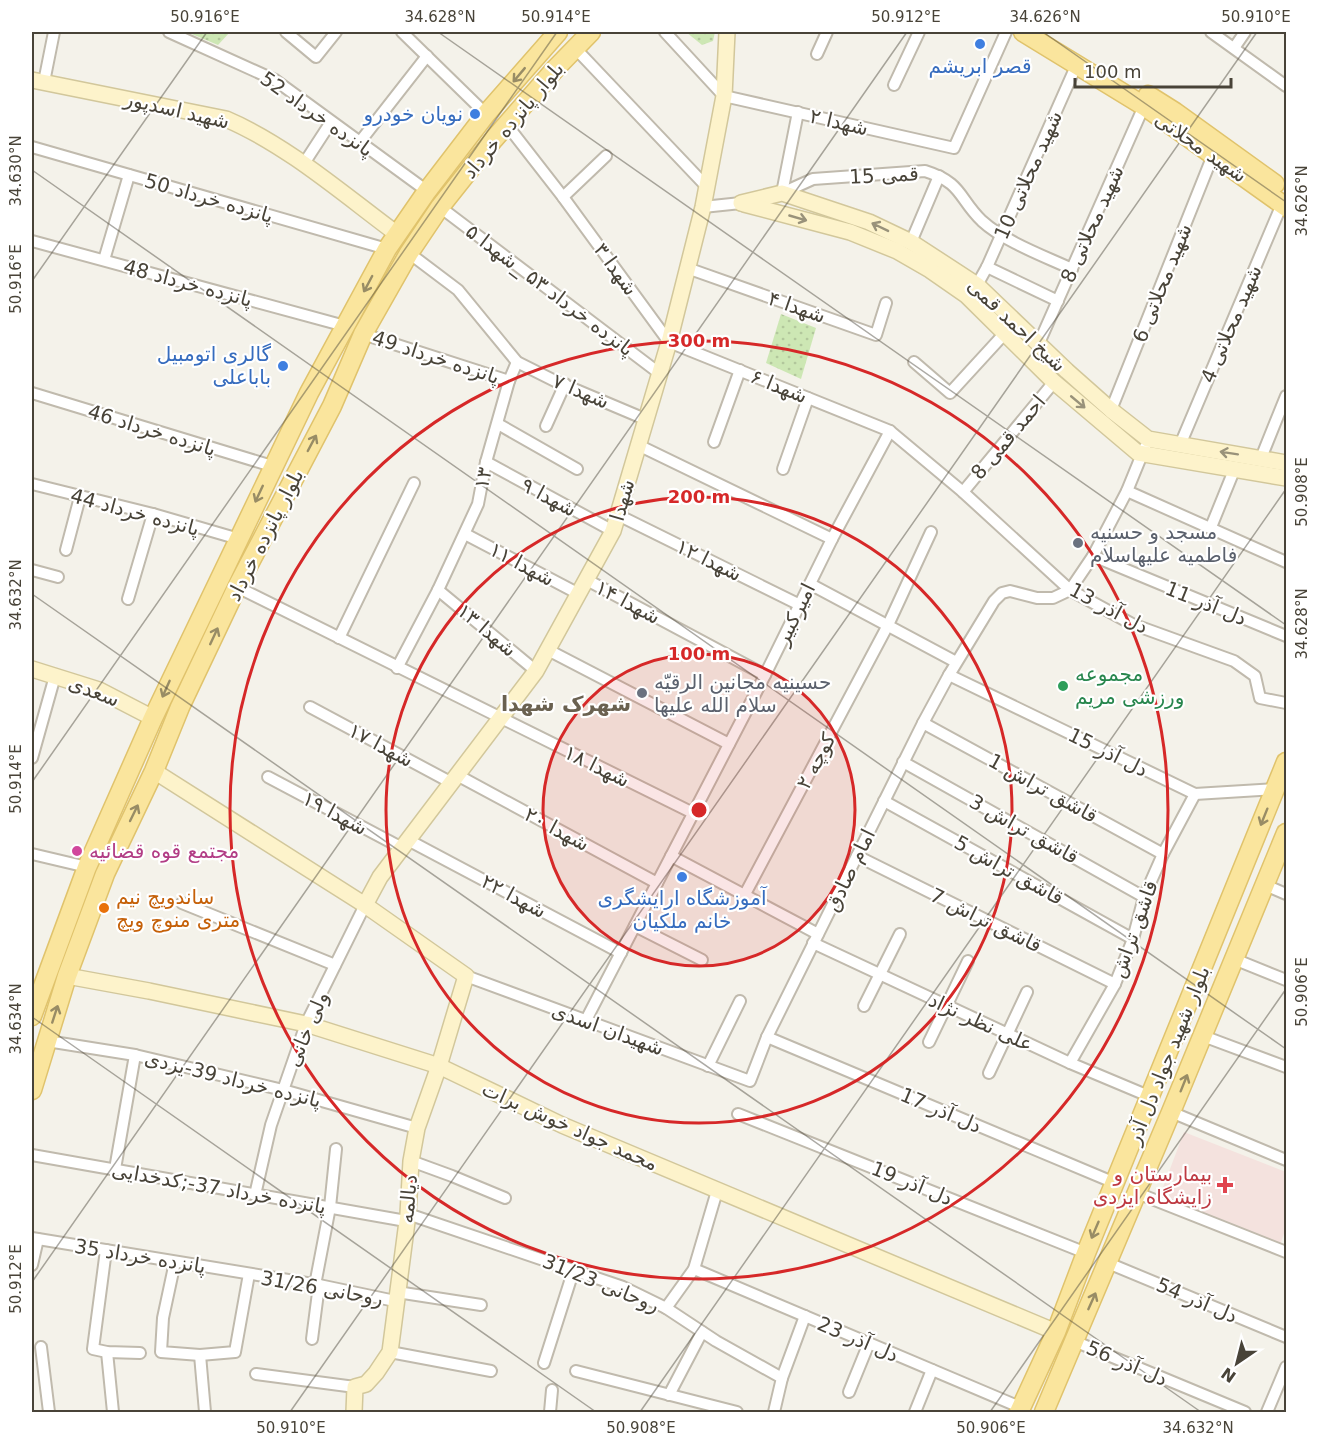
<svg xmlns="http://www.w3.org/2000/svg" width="1318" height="1444" font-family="'DejaVu Sans','Noto Naskh Arabic',sans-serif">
<defs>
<pattern id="park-dots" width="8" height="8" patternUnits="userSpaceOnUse" patternTransform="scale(1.5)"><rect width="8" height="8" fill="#cde7b4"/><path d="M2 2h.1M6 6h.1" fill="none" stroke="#b2c79c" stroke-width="1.8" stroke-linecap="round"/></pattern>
</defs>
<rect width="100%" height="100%" fill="#f4f2ea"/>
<polygon fill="#f4e2de" points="1184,1132 1286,1172 1286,1228 1280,1245 1159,1198"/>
<g fill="url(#park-dots)">
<polygon points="187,32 230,32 218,45"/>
<polygon points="686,32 715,32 713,41 702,45"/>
<polygon points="781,314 816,328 801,379 766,363"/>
</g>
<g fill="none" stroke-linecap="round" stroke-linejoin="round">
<g stroke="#c0baad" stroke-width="14">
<g id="street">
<polyline points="169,32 275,80 427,191"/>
<polyline points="286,32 316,57 336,32"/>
<polyline points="402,32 486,114"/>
<polyline points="665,32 724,96 954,148 1006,32"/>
<polyline points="1211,32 1286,86"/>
<polyline points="575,48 707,187"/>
<polyline points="1234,48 1245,32"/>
<polyline points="817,54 827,32"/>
<polyline points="44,82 54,32"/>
<polyline points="894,85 919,32"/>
<polyline points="507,125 563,197 669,342 890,431 963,492 1070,590 1132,624 1234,661 1255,676 1260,698 1286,703"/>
<polyline points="359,143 427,56"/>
<polyline points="32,147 387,249"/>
<polyline points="303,165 331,122"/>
<path d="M782 193 813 179 925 171C963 183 958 198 982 221 1005 242 1044 256 1072 269"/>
<polyline points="782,193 798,112"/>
<polyline points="563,197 606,156"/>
<polyline points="440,207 659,373"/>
<polyline points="703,207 741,203"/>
<polyline points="32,241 345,326"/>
<polyline points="911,242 939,176"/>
<polyline points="409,253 458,290 517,362 555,381 645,419"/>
<polyline points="104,260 129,175"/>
<polyline points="987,267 1058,301"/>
<polyline points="687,268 876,335 886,303"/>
<polyline points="977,285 987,267 1077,64"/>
<polyline points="363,334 509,381"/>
<polyline points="1039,343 1144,106"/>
<polyline points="914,362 950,393 1005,333"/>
<polyline points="32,393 272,466"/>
<polyline points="1111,410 1213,155"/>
<polyline points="498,424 577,469"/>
<polyline points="546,426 565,384"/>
<polyline points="714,442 740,370"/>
<polyline points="638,445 832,539"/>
<polyline points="1180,445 1282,204"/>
<polyline points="1261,458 1286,396"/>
<polyline points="486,462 613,531"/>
<polyline points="783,469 808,398"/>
<polyline points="32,484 153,514 239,539"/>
<polyline points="1127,491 1286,562"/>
<polyline points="963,492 1054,382"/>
<polyline points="618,515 800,605"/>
<polyline points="1211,527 1235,468"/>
<polyline points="465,534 579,594"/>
<polyline points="66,550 80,497"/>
<polyline points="1093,556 1286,636"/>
<polyline points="32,570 58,577"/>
<polyline points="587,580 765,675"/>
<polyline points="810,584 956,662"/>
<polyline points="237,587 693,813"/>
<polyline points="438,590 536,671"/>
<polyline points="128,599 153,514"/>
<polyline points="339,638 414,483"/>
<polyline points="548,650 729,744"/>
<polyline points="397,668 438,590 478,504 486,462 509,381 517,362"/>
<polyline points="949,675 1195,794 1276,789"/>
<polyline points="310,707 452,783"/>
<polyline points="923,723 1163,854"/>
<polyline points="32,758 55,676"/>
<polyline points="903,762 1144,897"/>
<polyline points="457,775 657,883"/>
<polyline points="268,777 402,848"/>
<polyline points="884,801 1133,939"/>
<polyline points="408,840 621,953"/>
<polyline points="32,854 87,867"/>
<polyline points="671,856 818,934"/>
<polyline points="857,856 1115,984"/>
<polyline points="1265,885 1286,894"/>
<polyline points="744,896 888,625 931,532"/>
<polyline points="182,903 335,965"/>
<polyline points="635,926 702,960"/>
<polyline points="813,943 1070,1063 1151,1097"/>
<polyline points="1234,959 1286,980"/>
<polyline points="466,976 750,1081 767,1037 923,723 949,675 994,601 1002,593 1010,591 1037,598 1053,598 1070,590 1093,556 1127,491 1145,447"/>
<polyline points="864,1006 900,934"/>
<polyline points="586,1020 765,675 832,539 890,431"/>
<polyline points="1203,1036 1286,1067"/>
<polyline points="767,1037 1115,1183"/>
<polyline points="47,1041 135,1055 283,1090 417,1128"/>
<polyline points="929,1042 968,961"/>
<polyline points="1070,1063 1115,984 1133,939 1144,897 1163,854 1195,794"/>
<polyline points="708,1066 740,1001"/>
<polyline points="989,1073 1027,992"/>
<polyline points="1171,1112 1286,1160"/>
<polyline points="738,1114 1086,1253"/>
<polyline points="32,1155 406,1221"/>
<polyline points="411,1161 452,1176 505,1198"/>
<polyline points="115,1169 135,1055"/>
<polyline points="1137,1193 1286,1252"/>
<polyline points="255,1195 271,1125 306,1024 365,905"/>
<polyline points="408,1214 623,1287 666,1308 716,1341 782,1378"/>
<polyline points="32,1238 319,1285 395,1301"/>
<polyline points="106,1250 93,1349 107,1352 140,1353"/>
<polyline points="175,1262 163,1318 161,1352 200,1355 235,1352 249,1274"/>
<polyline points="1108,1263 1286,1337"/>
<polyline points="32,1265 38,1239"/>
<polyline points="694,1269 1022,1408"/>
<polyline points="315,1285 330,1207 336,1149"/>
<polyline points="397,1292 481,1305"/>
<polyline points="666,1308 694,1269 717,1191"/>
<polyline points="312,1339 319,1285"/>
<polyline points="1074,1341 1245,1412"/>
<polyline points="41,1347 49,1412"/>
<polyline points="107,1352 113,1412"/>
<polyline points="390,1352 491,1371"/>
<polyline points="200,1355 205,1412"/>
<polyline points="544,1363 574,1269"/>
<polyline points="576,1371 737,1412"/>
<polyline points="256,1374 355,1387"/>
<polyline points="849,1392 869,1343"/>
<polyline points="669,1395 702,1332"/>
<polyline points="550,1412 552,1390"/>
<polyline points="774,1412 782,1378 805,1316"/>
<polyline points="915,1412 932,1370"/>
<polyline points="1267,1412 1286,1367"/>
</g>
</g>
<g stroke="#d2c79b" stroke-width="18">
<g id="secondary">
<path d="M32 80 226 119C287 145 343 194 397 234"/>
<polyline points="741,203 782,193 869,222 911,242 977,285 1067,371 1111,410 1148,439 1286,463"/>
<polyline points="744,204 850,232 897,251 930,270 966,295 1054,382 1138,453 1286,478"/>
<polyline points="32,669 99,690 153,718"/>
<polyline points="154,771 365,905 466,976 439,1066 417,1128 411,1161 408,1214 390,1352 376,1373 366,1384 355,1387 354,1412"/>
<polyline points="365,905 380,877 536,671 613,531 669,342 703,207 724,96 727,32"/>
<polyline points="67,976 149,991 306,1024 439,1066 562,1125 1056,1332"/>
</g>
</g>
<g stroke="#e0c36c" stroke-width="21">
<g id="primary">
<polyline points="1023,32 1144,106 1286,207"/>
<polyline points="1148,95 1175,112 1275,184"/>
<polyline points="32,1016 87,867 153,718 309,393 387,249 427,191 486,114 558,32"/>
<polyline points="32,1090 67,976 105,874 154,771 180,707 237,587 332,406 363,334 409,253 440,207 494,139 556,68 591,32"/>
<polyline points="1019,1412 1056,1332 1086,1253 1286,762"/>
<polyline points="1044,1412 1171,1112 1286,833"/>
</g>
</g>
<use href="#street" stroke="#fff" stroke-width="10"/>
<use href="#secondary" stroke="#fdf3cb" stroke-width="15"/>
<use href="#primary" stroke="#fae59d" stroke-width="18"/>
</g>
<defs><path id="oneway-shaft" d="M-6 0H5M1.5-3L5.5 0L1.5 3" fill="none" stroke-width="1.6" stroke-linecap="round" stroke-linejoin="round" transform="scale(1.5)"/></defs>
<g stroke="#988c65">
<use href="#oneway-shaft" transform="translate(519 75) rotate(130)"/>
<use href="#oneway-shaft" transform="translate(368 284) rotate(118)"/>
<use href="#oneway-shaft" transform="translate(312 443) rotate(-62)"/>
<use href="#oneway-shaft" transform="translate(259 494) rotate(115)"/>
<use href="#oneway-shaft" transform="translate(214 636) rotate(-65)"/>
<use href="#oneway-shaft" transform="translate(166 689) rotate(114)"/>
<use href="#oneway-shaft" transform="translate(134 813) rotate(-64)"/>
<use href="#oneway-shaft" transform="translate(1264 817) rotate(112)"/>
<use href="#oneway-shaft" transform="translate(55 1014) rotate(-72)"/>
<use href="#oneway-shaft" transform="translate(1184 1083) rotate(-68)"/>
<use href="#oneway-shaft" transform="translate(1095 1230) rotate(113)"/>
<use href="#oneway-shaft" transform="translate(1092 1301) rotate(-66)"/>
</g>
<g stroke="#99927a">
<use href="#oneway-shaft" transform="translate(798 218) rotate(16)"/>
<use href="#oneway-shaft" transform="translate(880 227) rotate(-154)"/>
<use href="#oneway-shaft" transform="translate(1078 402) rotate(40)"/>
<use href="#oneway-shaft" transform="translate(1229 453) rotate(-171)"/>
</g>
<path fill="none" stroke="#484338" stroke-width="1.5" stroke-opacity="0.45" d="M438 32 1286 625M1043 32 1286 202M32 170 1286 1049M32 281 207 32M32 594 1201 1412M32 782 557 32M32 1017 596 1412M32 1282 907 32M290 1412 1257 32M640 1412 1286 489M990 1412 1286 989"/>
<circle cx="699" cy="810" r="156" fill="#d62828" fill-opacity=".12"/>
<g fill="none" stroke="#d62828" stroke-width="3">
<circle cx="699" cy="810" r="156"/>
<circle cx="699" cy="810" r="313"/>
<circle cx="699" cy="810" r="469"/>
</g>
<g fill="#3f7fe0" stroke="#fff" stroke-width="2">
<circle cx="980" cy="44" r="6"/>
<circle cx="475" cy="114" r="6"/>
<circle cx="283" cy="366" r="6"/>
<circle cx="682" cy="877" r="6"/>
</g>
<g fill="#6b7280" stroke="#fff" stroke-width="2">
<circle cx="1078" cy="543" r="6"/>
<circle cx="642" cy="693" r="6"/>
</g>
<circle fill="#2e9e5b" stroke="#fff" stroke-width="2" cx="1063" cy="686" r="6"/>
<circle fill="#d1479c" stroke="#fff" stroke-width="2" cx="77" cy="851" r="6"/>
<circle fill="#e8710a" stroke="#fff" stroke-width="2" cx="104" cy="908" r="6"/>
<path fill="#e0444e" stroke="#fff" stroke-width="2" d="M1222 1176h6v6h6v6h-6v6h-6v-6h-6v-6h6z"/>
<g text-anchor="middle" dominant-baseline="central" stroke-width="4.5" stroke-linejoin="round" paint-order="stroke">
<g font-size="20" fill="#366cbe" stroke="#fff">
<text x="980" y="66">قصر ابریشم</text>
<text x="463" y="114" text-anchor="end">نویان خودرو</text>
<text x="271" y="354" text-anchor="end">گالری اتومبیل<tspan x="271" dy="23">باباعلی</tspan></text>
<text x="682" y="898">آموزشگاه ارایشگری<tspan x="682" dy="23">خانم ملکیان</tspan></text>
</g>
<g font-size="20" fill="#484338" stroke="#fff">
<text transform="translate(177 110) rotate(13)">شهید اسدپور</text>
<text transform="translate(317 114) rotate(35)">پانزده خرداد 52</text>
<text transform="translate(513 120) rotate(-50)">بلوار پانزده خرداد</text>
<text transform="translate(839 122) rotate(13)">شهدا ۲</text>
<text transform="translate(1201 147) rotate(35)">شهید محلاتی</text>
<text transform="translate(884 175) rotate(-3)">قمی 15</text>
<text transform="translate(1028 175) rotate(-66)">شهید محلاتی 10</text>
<text transform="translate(209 198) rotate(16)">پانزده خرداد 50</text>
<text transform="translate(1092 224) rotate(-66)">شهید محلاتی 8</text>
<text transform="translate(616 269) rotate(54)">شهدا ۳</text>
<text transform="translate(188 283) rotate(15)">پانزده خرداد 48</text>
<text transform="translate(1162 283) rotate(-68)">شهید محلاتی 6</text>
<text transform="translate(550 290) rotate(37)">پانزده خرداد ۵۳ _شهدا ۵</text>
<text transform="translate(797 307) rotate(19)">شهدا ۴</text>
<text transform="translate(1231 324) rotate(-67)">شهید محلاتی 4</text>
<text transform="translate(1017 325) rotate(43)">شیخ احمد قمی</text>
<text transform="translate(436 357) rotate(18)">پانزده خرداد 49</text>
<text transform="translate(779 386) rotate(22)">شهدا ۶</text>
<text transform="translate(581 391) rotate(23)">شهدا ۷</text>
<text transform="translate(152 430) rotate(17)">پانزده خرداد 46</text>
<text transform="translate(1008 437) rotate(-50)">احمد قمی 8</text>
<text transform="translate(483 478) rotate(-78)">۱۳</text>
<text transform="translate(549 497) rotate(28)">شهدا ۹</text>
<text transform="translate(622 500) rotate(-74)">شهدا</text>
<text transform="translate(135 512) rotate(15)">پانزده خرداد 44</text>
<text transform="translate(265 535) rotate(-63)">بلوار پانزده خرداد</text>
<text transform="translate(709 560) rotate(26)">شهدا ۱۲</text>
<text transform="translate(522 564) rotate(28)">شهدا ۱۱</text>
<text transform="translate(628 602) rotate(28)">شهدا ۱۴</text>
<text transform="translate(1206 603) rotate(22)">دل آذر 11</text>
<text transform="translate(1109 608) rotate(28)">دل آذر 13</text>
<text transform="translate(795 614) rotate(-64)">امیرکبیر</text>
<text transform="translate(487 630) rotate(40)">شهدا ۱۳</text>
<text transform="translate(94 691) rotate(21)">سعدی</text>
<text transform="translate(381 745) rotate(28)">شهدا ۱۷</text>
<text transform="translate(1108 752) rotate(26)">دل آذر 15</text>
<text transform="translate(816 761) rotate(-62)">کوچه ۲</text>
<text transform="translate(597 766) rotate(26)">شهدا ۱۸</text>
<text transform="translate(1043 788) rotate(29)">قاشق تراش 1</text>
<text transform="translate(335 813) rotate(28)">شهدا ۱۹</text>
<text transform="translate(557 829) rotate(28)">شهدا ۲۰</text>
<text transform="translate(1024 829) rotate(29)">قاشق تراش 3</text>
<text transform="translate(850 870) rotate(-64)">امام صادق</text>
<text transform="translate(1009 870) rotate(29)">قاشق تراش 5</text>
<text transform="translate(514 896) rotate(28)">شهدا ۲۲</text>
<text transform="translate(986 920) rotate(26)">قاشق تراش 7</text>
<text transform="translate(1134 929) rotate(-70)">قاشق تراش</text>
<text transform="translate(981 1022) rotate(25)">علی نظر نژاد</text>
<text transform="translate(307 1029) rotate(-67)">ولی خانی</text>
<text transform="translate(608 1029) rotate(20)">شهیدان اسدی</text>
<text transform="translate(1168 1055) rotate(-68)">بلوار شهید جواد دل آذر</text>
<text transform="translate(233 1079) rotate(14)">پانزده خرداد 39-یزدی</text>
<text transform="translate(941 1110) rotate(23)">دل آذر 17</text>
<text transform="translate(570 1126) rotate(24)">محمد جواد خوش برات</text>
<text transform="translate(912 1183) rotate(22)">دل آذر 19</text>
<text transform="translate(219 1188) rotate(10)">پانزده خرداد 37-;کدخدایی</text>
<text transform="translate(408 1199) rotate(-85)">دیالمه</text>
<text transform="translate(140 1256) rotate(9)">پانزده خرداد 35</text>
<text transform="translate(601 1283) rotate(22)">روحانی 31/23</text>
<text transform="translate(322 1288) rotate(10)">روحانی 31/26</text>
<text transform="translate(1197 1300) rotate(23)">دل آذر 54</text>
<text transform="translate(858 1339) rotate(23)">دل آذر 23</text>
<text transform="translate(1127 1363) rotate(23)">دل آذر 56</text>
</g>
<g font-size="20" fill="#5b616d" stroke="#fff" text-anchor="start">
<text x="1090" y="532">مسجد و حسنیه<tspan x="1090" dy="23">فاطمیه علیهاسلام</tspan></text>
<text x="654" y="682">حسینیه مجانین الرقیّه<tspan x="654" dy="23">سلام الله علیها</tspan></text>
</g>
<g font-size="20" fill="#27864d" stroke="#fff" text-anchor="start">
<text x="1075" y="674">مجموعه<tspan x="1075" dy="23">ورزشی مریم</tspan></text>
</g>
<g font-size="20" fill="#b23c85" stroke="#fff" text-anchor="start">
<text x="89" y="851">مجتمع قوه قضائیه</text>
</g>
<g font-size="20" fill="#c56008" stroke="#fff" text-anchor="start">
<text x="116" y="897">ساندویچ نیم<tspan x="116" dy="23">متری منوچ ویچ</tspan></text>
</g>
<g font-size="20" fill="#be3a42" stroke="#fff" text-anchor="end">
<text x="1212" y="1174">بیمارستان و<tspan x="1212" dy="23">زایشگاه ایزدی</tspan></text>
</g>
<g font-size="21" font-weight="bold" fill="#6a6150" stroke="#fff">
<text x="566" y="704">شهرک شهدا</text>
</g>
</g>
<circle cx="699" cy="810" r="9" fill="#d62828" stroke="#fff" stroke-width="3"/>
<g font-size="18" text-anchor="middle" font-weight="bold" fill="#d62828" stroke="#fff" stroke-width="4.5" stroke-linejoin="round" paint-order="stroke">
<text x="699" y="347">300 m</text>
<text x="699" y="503">200 m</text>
<text x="699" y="660">100 m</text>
</g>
<rect width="1318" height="1444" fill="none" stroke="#ffffff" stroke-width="66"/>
<g transform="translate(1237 1363) rotate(215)" stroke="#ffffff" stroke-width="4.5" paint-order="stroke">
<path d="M0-4.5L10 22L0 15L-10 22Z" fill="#484338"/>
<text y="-9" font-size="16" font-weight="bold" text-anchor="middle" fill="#484338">N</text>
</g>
<path d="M1075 78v9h156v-9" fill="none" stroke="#484338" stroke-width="3"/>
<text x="1084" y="78" font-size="18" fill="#484338" stroke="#ffffff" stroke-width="4.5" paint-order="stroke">100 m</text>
<rect x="33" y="33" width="1252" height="1378" fill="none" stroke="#484338" stroke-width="2"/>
<g font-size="15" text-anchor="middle" fill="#484338">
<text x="205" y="22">50.916°E</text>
<text x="440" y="22">34.628°N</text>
<text x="556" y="22">50.914°E</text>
<text x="906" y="22">50.912°E</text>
<text x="1045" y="22">34.626°N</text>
<text x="1256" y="22">50.910°E</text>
<text transform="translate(16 171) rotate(-90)" y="5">34.630°N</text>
<text transform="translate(1302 201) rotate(-90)" y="5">34.626°N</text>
<text transform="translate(16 279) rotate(-90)" y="5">50.916°E</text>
<text transform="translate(1302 492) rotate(-90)" y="5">50.908°E</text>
<text transform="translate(16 595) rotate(-90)" y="5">34.632°N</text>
<text transform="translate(1302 624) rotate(-90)" y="5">34.628°N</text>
<text transform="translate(16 779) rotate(-90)" y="5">50.914°E</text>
<text transform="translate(1302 992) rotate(-90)" y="5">50.906°E</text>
<text transform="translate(16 1019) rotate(-90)" y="5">34.634°N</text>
<text transform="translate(16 1279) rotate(-90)" y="5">50.912°E</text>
<text x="291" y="1433">50.910°E</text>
<text x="641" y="1433">50.908°E</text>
<text x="991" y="1433">50.906°E</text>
<text x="1198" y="1433">34.632°N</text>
</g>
</svg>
